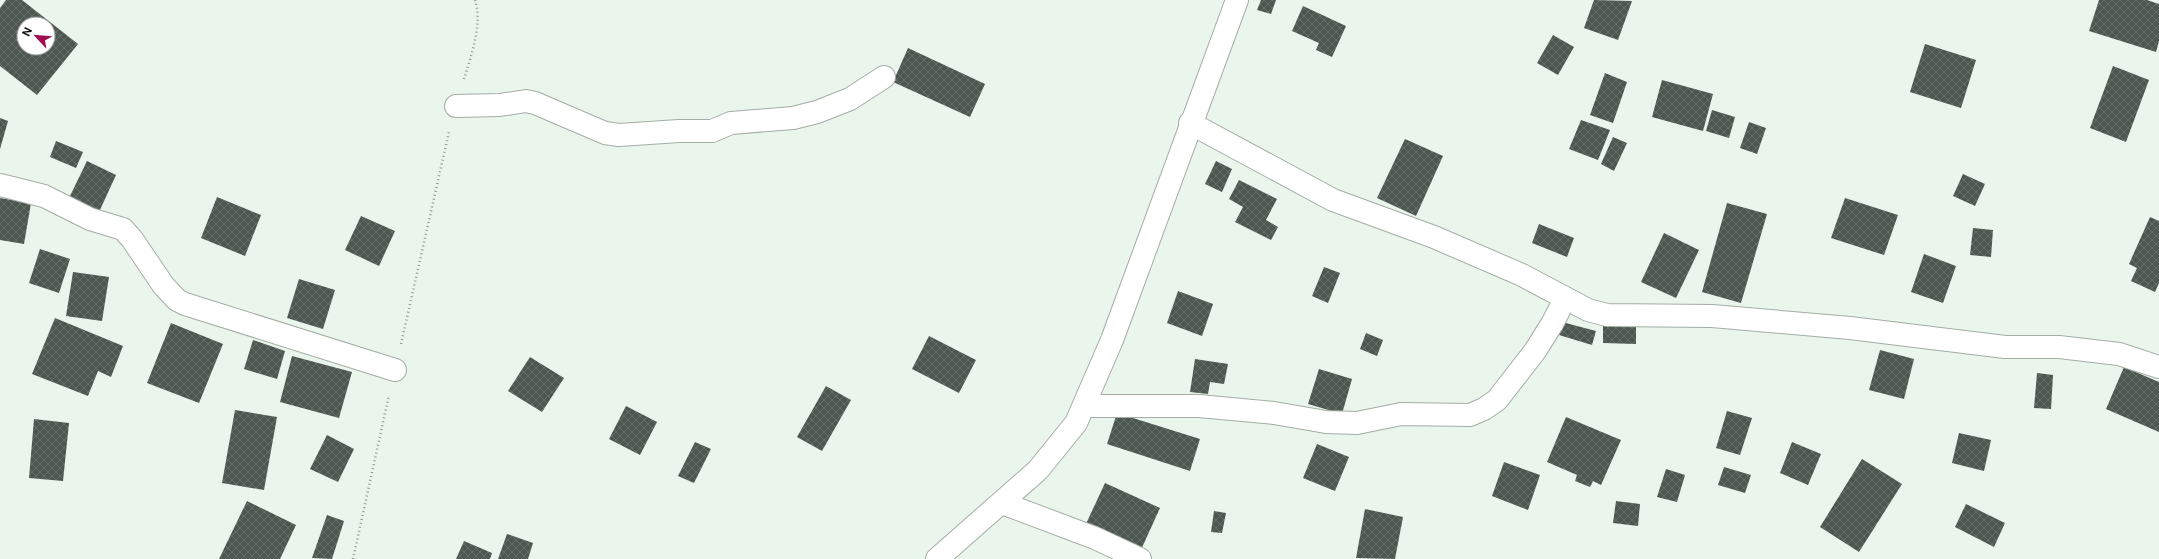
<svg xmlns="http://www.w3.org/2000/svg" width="2159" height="559" font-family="Inter,sans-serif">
<defs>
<pattern id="building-cross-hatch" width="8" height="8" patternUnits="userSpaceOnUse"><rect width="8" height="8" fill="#4d5750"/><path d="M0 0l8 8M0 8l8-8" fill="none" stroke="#676f6a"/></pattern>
</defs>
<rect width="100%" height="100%" fill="#eaf5ec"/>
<g fill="url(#building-cross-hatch)" fill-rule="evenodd">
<path d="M6 0H22L78 44 37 95 0 66V8ZM24 24H48V48H24Z"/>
<polygon points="1261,0 1276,0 1271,14 1257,10"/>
<polygon points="1594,0 1632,1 1618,40 1584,28"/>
<polygon points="2099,0 2147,0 2159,4 2159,41 2156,52 2089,31"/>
<polygon points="1303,6 1346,26 1332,57 1316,50 1319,43 1292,31"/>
<polygon points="1553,35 1574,47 1558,75 1537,63"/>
<polygon points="1925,44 1976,60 1961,108 1910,92"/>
<polygon points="908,48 985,84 970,117 893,82"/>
<polygon points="2113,66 2149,80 2126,142 2090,128"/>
<polygon points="1605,73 1627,82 1613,123 1590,115"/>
<polygon points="1662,80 1713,94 1703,131 1652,117"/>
<polygon points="1712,110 1735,117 1729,138 1706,131"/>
<polygon points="0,118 8,121 0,149"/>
<polygon points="1581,120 1610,130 1598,160 1569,149"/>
<polygon points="1749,122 1766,128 1757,154 1740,148"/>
<polygon points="1613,137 1627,143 1614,171 1601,164"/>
<polygon points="1405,139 1443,156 1416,216 1377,198"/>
<polygon points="56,141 83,152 76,168 50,157"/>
<polygon points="87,161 116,175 99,212 69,198"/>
<polygon points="1216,161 1232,169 1222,192 1205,184"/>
<polygon points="1963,174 1985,184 1975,206 1953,196"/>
<polygon points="1239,180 1277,199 1266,220 1278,227 1271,240 1235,222 1243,207 1229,199"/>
<polygon points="217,197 261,215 245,256 201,238"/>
<polygon points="0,198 31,203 24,244 0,240"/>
<polygon points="1845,198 1898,215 1884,255 1831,238"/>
<polygon points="1727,203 1767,214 1741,303 1702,292"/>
<polygon points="361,216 395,231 379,266 345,250"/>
<polygon points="2150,217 2159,221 2159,283 2155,292 2131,281 2137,268 2129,264"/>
<polygon points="1539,224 1574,238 1567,257 1532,243"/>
<polygon points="1973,228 1993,230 1991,257 1970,255"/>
<polygon points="1664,233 1699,250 1676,298 1641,282"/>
<polygon points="40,249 70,259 59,293 29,283"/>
<polygon points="1924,254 1956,266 1943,303 1911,292"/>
<polygon points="1324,267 1340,273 1328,303 1312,296"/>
<polygon points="73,272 109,277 102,321 66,316"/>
<polygon points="299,279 335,290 323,329 287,318"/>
<polygon points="1178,291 1213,304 1202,336 1167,323"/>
<polygon points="55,318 123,346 111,377 98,371 88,396 32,374"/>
<polygon points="1603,320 1636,321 1636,344 1603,343"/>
<polygon points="1562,322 1596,331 1592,345 1559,335"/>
<polygon points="171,323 223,344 199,403 147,383"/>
<polygon points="1366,333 1383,340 1377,356 1360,349"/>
<polygon points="929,336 976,360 959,393 912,369"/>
<polygon points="253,340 285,351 277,379 244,369"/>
<polygon points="1880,350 1914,359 1904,399 1869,390"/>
<polygon points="292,356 352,372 339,418 280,402"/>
<polygon points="530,357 564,378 542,412 508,391"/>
<polygon points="1195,359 1228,364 1224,384 1210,382 1208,394 1190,392"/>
<polygon points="2124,367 2159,382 2159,432 2106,409"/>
<polygon points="1319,369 1352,379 1342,414 1308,404"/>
<polygon points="2037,373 2053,375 2051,409 2034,408"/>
<polygon points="826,386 851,400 822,451 797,437"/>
<polygon points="626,406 657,422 640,455 609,439"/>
<polygon points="235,410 277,417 264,490 222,483"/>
<polygon points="1727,411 1752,418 1740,455 1716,448"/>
<polygon points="1117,413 1200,439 1190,471 1107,444"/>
<polygon points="1566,417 1621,440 1601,485 1593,481 1590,487 1575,481 1577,475 1547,462"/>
<polygon points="34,419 69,423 63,481 29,478"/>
<polygon points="1959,433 1991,440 1984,471 1952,463"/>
<polygon points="327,435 354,449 338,482 310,469"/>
<polygon points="695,442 711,449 694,483 678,476"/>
<polygon points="1792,442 1821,454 1808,485 1780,473"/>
<polygon points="1317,444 1349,457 1335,491 1303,478"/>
<polygon points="1862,459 1902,484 1859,552 1820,527"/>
<polygon points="1504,462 1540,475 1528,510 1492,496"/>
<polygon points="1724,467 1751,475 1745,493 1718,485"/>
<polygon points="1666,469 1685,475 1677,502 1657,497"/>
<polygon points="1105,483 1160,508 1140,552 1085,526"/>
<polygon points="247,501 296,525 280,559 219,559"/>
<polygon points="1616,501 1640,504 1638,526 1613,523"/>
<polygon points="1966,504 2005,523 1994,547 1955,527"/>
<polygon points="1365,509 1403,517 1395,559 1356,558"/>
<polygon points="1214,511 1226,513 1222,533 1211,532"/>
<polygon points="327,515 344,521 332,559 312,558"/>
<polygon points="507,534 533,543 528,559 498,559"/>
<polygon points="464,541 492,553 490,559 456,559"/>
</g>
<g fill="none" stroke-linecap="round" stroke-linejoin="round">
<g stroke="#a3ada5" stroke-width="24">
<g id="street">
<polyline points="456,106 500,105 526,101 535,103 605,133 619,135 679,131 712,131 731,123 793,118 817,112 850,99 884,77"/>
<polyline points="1190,123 1333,200 1434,237 1522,275 1588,310 1607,315 1712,316 1850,328 2005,347 2059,347 2119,354 2159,367"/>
<polyline points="0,185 44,196 90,219 123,229 132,239 163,285 177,300 185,304 395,370"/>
<polyline points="1084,406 1199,406 1274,413 1326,422 1357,423 1401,414 1470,415 1484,409 1497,400 1535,351 1552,324 1565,299"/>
<polyline points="1002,503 1095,538 1140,559"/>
<polyline points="937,559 1038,470 1076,423 1112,340 1237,0"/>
</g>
</g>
<g stroke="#8f9791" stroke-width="2.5" stroke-dasharray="1 3" stroke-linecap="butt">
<path d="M464 79C471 56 483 24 475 0"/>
<polyline points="401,344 449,132"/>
<polyline points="353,559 389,395"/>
</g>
<use href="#street" stroke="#fff" stroke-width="22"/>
</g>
<g transform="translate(36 36) rotate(296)"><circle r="19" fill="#ffffff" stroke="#9ea09f"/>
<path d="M0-3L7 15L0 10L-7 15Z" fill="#a20d4f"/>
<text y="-6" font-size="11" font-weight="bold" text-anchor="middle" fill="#0d110e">N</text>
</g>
</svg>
